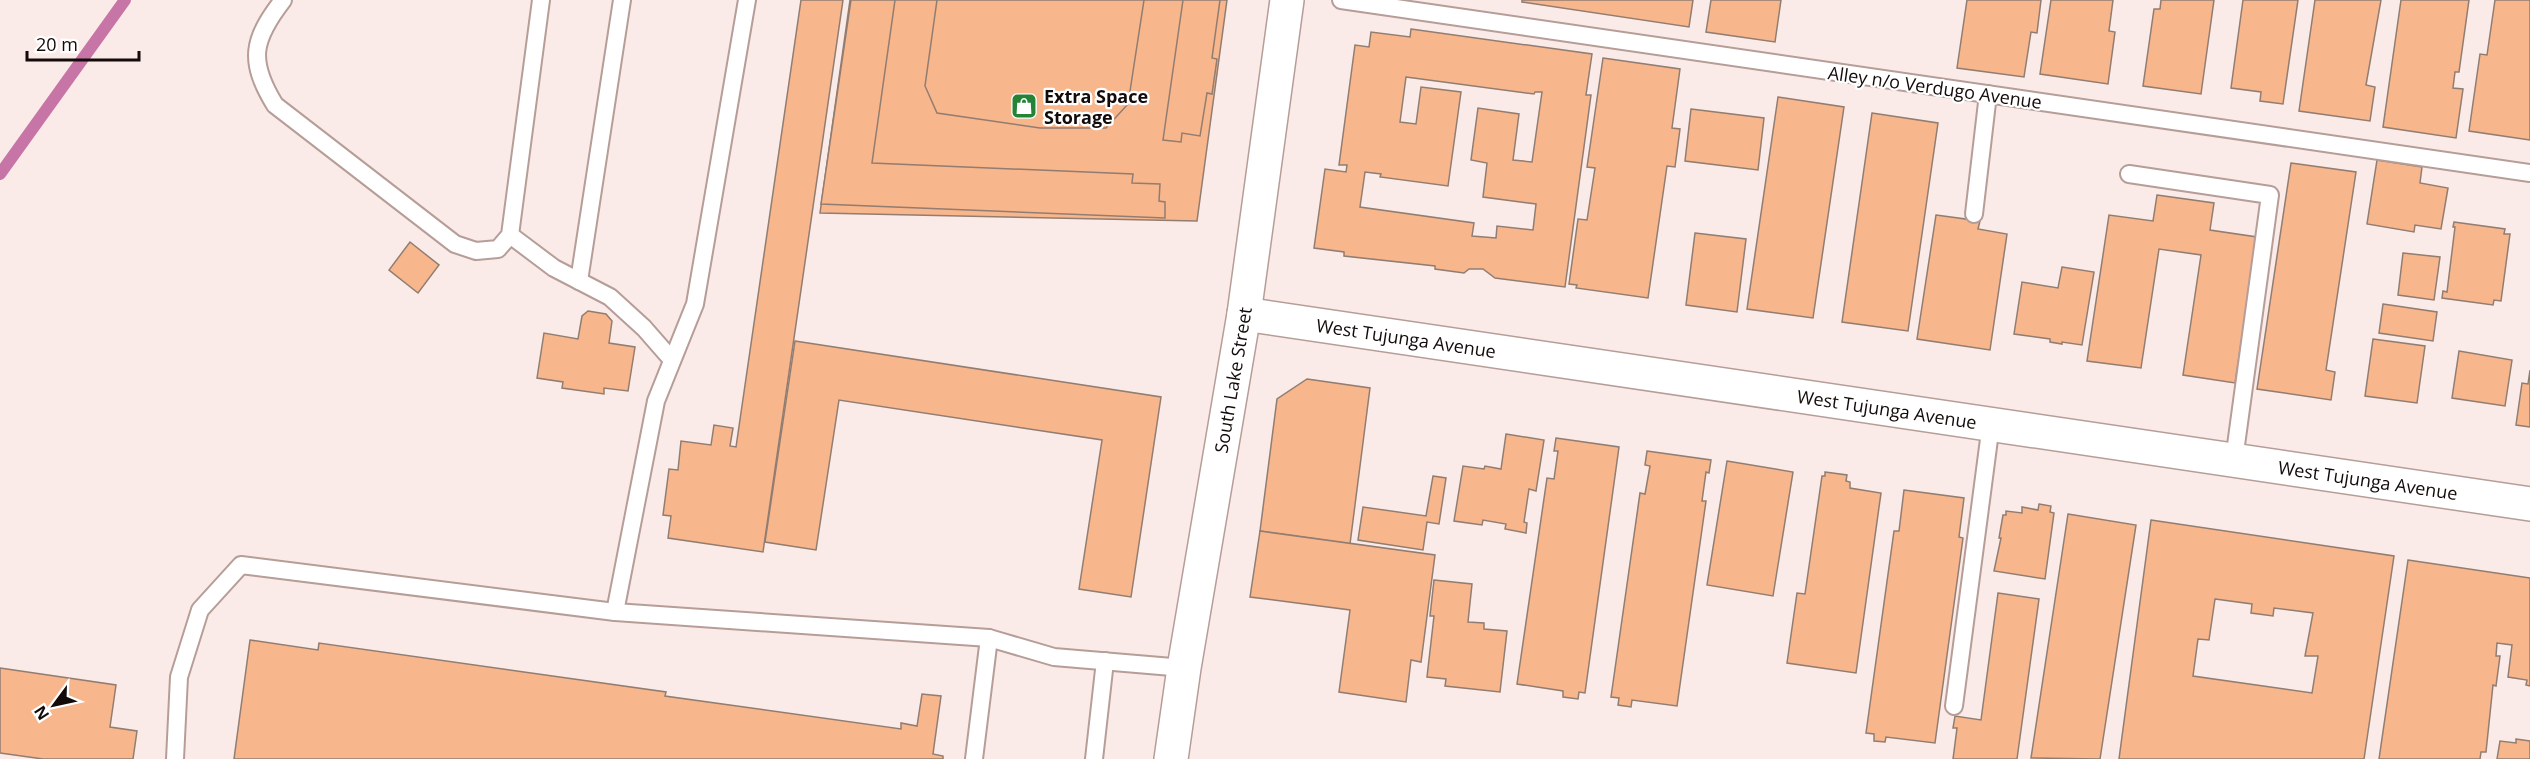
<svg xmlns="http://www.w3.org/2000/svg" width="2530" height="759" font-family="'Open Sans',sans-serif">
<rect width="100%" height="100%" fill="#fbebe8"/>
<g fill="none" stroke-linecap="round" stroke-linejoin="round">
<polyline stroke="#c775a6" stroke-width="12" points="0,174 125,0"/>
</g>
<g fill="#f8b68c" stroke="#917d71" stroke-width="1.5" fill-rule="evenodd">
<polygon points="801,0 843,0 763,552 668,538 671,516 663,515 669,469 678,470 681,441 711,445 714,425 733,428 730,446 736,447"/>
<polygon points="850,0 1227,0 1197,221 820,213"/>
<polygon points="851,0 895,0 872,163 1133,174 1132,183 1160,184 1159,201 1165,202 1165,218 821,204"/>
<polygon points="937,0 1144,0 1128,104 1106,128 1040,128 937,113 925,86"/>
<polygon points="1183,0 1220,0 1212,58 1217,59 1212,94 1207,93 1200,136 1182,133 1181,142 1163,140"/>
<polygon points="1522,0 1693,0 1689,27 1522,2"/>
<polygon points="1711,0 1781,0 1775,42 1706,32"/>
<polygon points="1967,0 2041,0 2037,33 2031,32 2024,77 1957,68"/>
<polygon points="2051,0 2113,0 2109,31 2115,32 2108,84 2040,74"/>
<polygon points="2161,0 2214,0 2201,94 2143,86 2154,9 2160,9"/>
<polygon points="2243,0 2298,0 2283,104 2260,101 2261,92 2231,88"/>
<polygon points="2315,0 2381,0 2366,85 2375,87 2370,121 2299,111"/>
<polygon points="2401,0 2469,0 2459,72 2455,72 2453,88 2463,89 2456,138 2383,127"/>
<polygon points="2495,0 2530,0 2530,140 2469,131 2480,54 2487,55"/>
<path d="M1411 29 1592 54 1586 95H1591L1565 287 1495 278 1483 269H1469L1464 273 1435 269V266L1344 256V252L1314 248 1325 169 1346 172 1347 165H1339L1355 45 1369 47 1371 32 1410 37ZM1406 77 1534 94 1535 92H1542L1532 162 1513 160 1519 114 1478 108 1471 160 1487 163 1483 197 1536 204 1533 230 1497 226 1496 238 1472 236 1474 223 1360 207 1365 172 1381 174 1380 177 1448 186 1461 92 1421 87 1416 124 1400 122Z"/>
<polygon points="1603,58 1680,69 1672,128 1680,129 1675,167 1667,166 1648,298 1576,288 1577,285 1569,284 1578,219 1587,220 1595,168 1587,167"/>
<polygon points="1778,97 1844,107 1813,318 1747,309"/>
<polygon points="1691,109 1764,118 1758,170 1685,161"/>
<polygon points="1872,113 1938,123 1908,331 1842,322"/>
<polygon points="2377,160 2422,167 2420,183 2448,188 2441,229 2415,225 2414,232 2367,224"/>
<polygon points="2291,163 2356,172 2326,370 2335,372 2331,400 2257,389"/>
<polygon points="2157,195 2214,203 2210,230 2257,237 2235,383 2183,375 2201,255 2159,249 2141,368 2087,361 2109,215 2153,221"/>
<polygon points="1936,215 1980,221 1978,229 2007,234 1990,350 1917,339"/>
<polygon points="2454,222 2505,229 2504,234 2510,234 2501,301 2494,300 2493,305 2442,298 2443,291 2447,292 2455,227 2453,227"/>
<polygon points="1695,233 1746,239 1737,312 1686,305"/>
<polygon points="410,242 439,265 418,293 389,270"/>
<polygon points="2403,253 2440,257 2434,300 2398,295"/>
<polygon points="2062,267 2094,272 2082,345 2062,342 2062,344 2050,342 2050,339 2014,334 2022,282 2058,288"/>
<polygon points="2383,304 2437,312 2433,341 2379,333"/>
<polygon points="588,311 606,314 612,321 609,343 635,347 628,391 604,388 604,394 562,388 563,382 537,378 544,333 578,339 582,316"/>
<polygon points="2373,339 2425,346 2417,403 2365,396"/>
<polygon points="795,341 1161,397 1131,597 1079,589 1102,440 839,400 816,550 765,542"/>
<polygon points="2459,351 2512,360 2505,406 2452,398"/>
<polygon points="2530,370 2530,427 2516,425 2522,383 2528,384"/>
<polygon points="1307,379 1370,388 1350,544 1260,531 1277,399"/>
<polygon points="1506,434 1544,440 1536,491 1529,489 1524,522 1527,523 1526,533 1505,529 1506,524 1483,520 1482,525 1454,521 1463,466 1484,469 1485,466 1501,469"/>
<polygon points="1556,438 1619,447 1585,693 1579,692 1578,699 1563,697 1563,691 1517,684 1547,478 1554,479 1558,451 1554,451"/>
<polygon points="1647,451 1711,460 1709,473 1706,472 1702,501 1706,501 1677,706 1632,700 1631,707 1618,705 1619,698 1611,697 1640,493 1645,494 1650,466 1645,465"/>
<polygon points="1727,461 1793,472 1773,596 1707,585"/>
<polygon points="1825,472 1847,475 1846,481 1850,482 1850,488 1881,493 1856,673 1787,663 1797,593 1805,594 1822,476 1825,476"/>
<polygon points="1433,476 1446,478 1439,524 1427,522 1423,550 1358,540 1363,507 1426,516"/>
<polygon points="1904,490 1964,498 1959,537 1963,538 1935,743 1886,737 1885,742 1874,741 1874,734 1866,733 1894,531 1899,531"/>
<polygon points="2039,504 2051,506 2050,512 2054,513 2045,579 1994,571 2001,538 1999,538 2003,515 2006,515 2006,511 2022,513 2022,507 2038,510"/>
<polygon points="2068,514 2136,525 2100,759 2031,758"/>
<path d="M2151 520 2394 556 2364 759H2119ZM2215 599 2252 604 2251 613 2273 616 2274 608 2313 613 2305 656H2318L2312 693 2193 676 2198 639 2209 640Z"/>
<polygon points="1260,531 1435,555 1421,662 1411,660 1406,702 1339,692 1350,610 1250,597"/>
<polygon points="2408,560 2530,578 2530,686 2526,685 2527,680 2508,677 2512,645 2497,643 2496,656 2500,656 2496,686 2493,685 2486,752 2481,752 2480,759 2379,759"/>
<polygon points="1434,580 1472,584 1468,622 1484,623 1484,629 1507,631 1500,692 1445,686 1446,679 1427,677 1434,616 1430,616"/>
<polygon points="1998,593 2039,599 2017,759 1953,759 1957,728 1953,728 1955,716 1981,720"/>
<polygon points="250,640 318,650 319,643 666,692 665,696 901,729 901,723 917,726 922,694 941,696 933,754 943,756 943,759 234,759"/>
<polygon points="0,668 116,685 110,727 137,731 133,759 43,759 0,753"/>
<polygon points="2516,739 2530,741 2530,759 2497,759 2500,741 2516,743"/>
</g>
<g fill="none" stroke-linecap="round" stroke-linejoin="round">
<g stroke="#b69d98" stroke-width="20">
<g id="service">
<path d="M283 0C252 40 248 61 275 105L455 244 476 251 498 249 510 235 541 0"/>
<polyline points="1341,0 2530,173"/>
<polyline points="2129,174 2270,195 2234,460"/>
<polyline points="1974,214 1988,94"/>
<polyline points="510,235 554,268 610,297 644,328 672,360"/>
<polyline points="579,281 622,0"/>
<polyline points="615,612 656,401 695,304 747,0"/>
<polyline points="1954,706 1991,424"/>
<polyline points="175,759 179,677 200,610 241,565 615,612 989,638 1054,657 1184,668"/>
<polyline points="974,759 989,638"/>
<polyline points="1094,759 1105,661"/>
</g>
</g>
<g stroke="#b69d98" stroke-width="36">
<g id="minor">
<path id="s1" d="M1244 314 2530 504"/>
</g>
</g>
<g stroke="#b69d98" stroke-width="36">
<g id="tertiary">
<path id="s2" d="M1171 759 1184 668 1244 314 1287 0"/>
</g>
</g>
<use href="#service" stroke="#fff" stroke-width="16"/>
<use href="#minor" stroke="#fff" stroke-width="33"/>
<use href="#tertiary" stroke="#fff" stroke-width="33"/>
</g>
<defs>
<g id="shop-square" transform="scale(1.35)"><rect x="-9" y="-9" width="18" height="18" rx="4" fill="#258335" stroke="#fff"/><path d="M-5-2.5h2.3a2.7 3.5 0 0 1 5.4 0H5L5.5 6h-11ZM-1.5-2.5h3a1.5 2.3 0 0 0-3 0Z" fill="#fff"/></g>
</defs>
<g fill-rule="evenodd">
<use href="#shop-square" x="1024" y="106"/>
</g>
<g text-anchor="middle" dominant-baseline="central" stroke-width="4.5" stroke-linejoin="round" paint-order="stroke">
<g font-size="18" fill="#130b09" stroke="#fff">
<text transform="translate(1935 87) rotate(8)">Alley n/o Verdugo Avenue</text>
<text stroke="none"><textPath href="#s1" startOffset="164">West Tujunga Avenue</textPath></text>
<text stroke="none"><textPath href="#s2" startOffset="384">South Lake Street</textPath></text>
<text stroke="none"><textPath href="#s1" startOffset="650">West Tujunga Avenue</textPath></text>
<text stroke="none"><textPath href="#s1" startOffset="1136">West Tujunga Avenue</textPath></text>
</g>
<g font-size="18" font-weight="bold" fill="#130b09" stroke="#fff" text-anchor="start">
<text x="1044" y="96">Extra Space<tspan x="1044" dy="21">Storage</tspan></text>
</g>
</g>
<g transform="translate(54 705) rotate(237)" stroke="#ffffff" stroke-width="4.5" paint-order="stroke">
<path d="M0-4.5L10 22L0 15L-10 22Z" fill="#130b09"/>
<text y="-9" font-size="16" font-weight="bold" text-anchor="middle" fill="#130b09">N</text>
</g>
<path d="M27 51v9h112v-9" fill="none" stroke="#130b09" stroke-width="3"/>
<text x="36" y="51" font-size="18" fill="#130b09" stroke="#ffffff" stroke-width="4.5" paint-order="stroke">20 m</text>
</svg>
